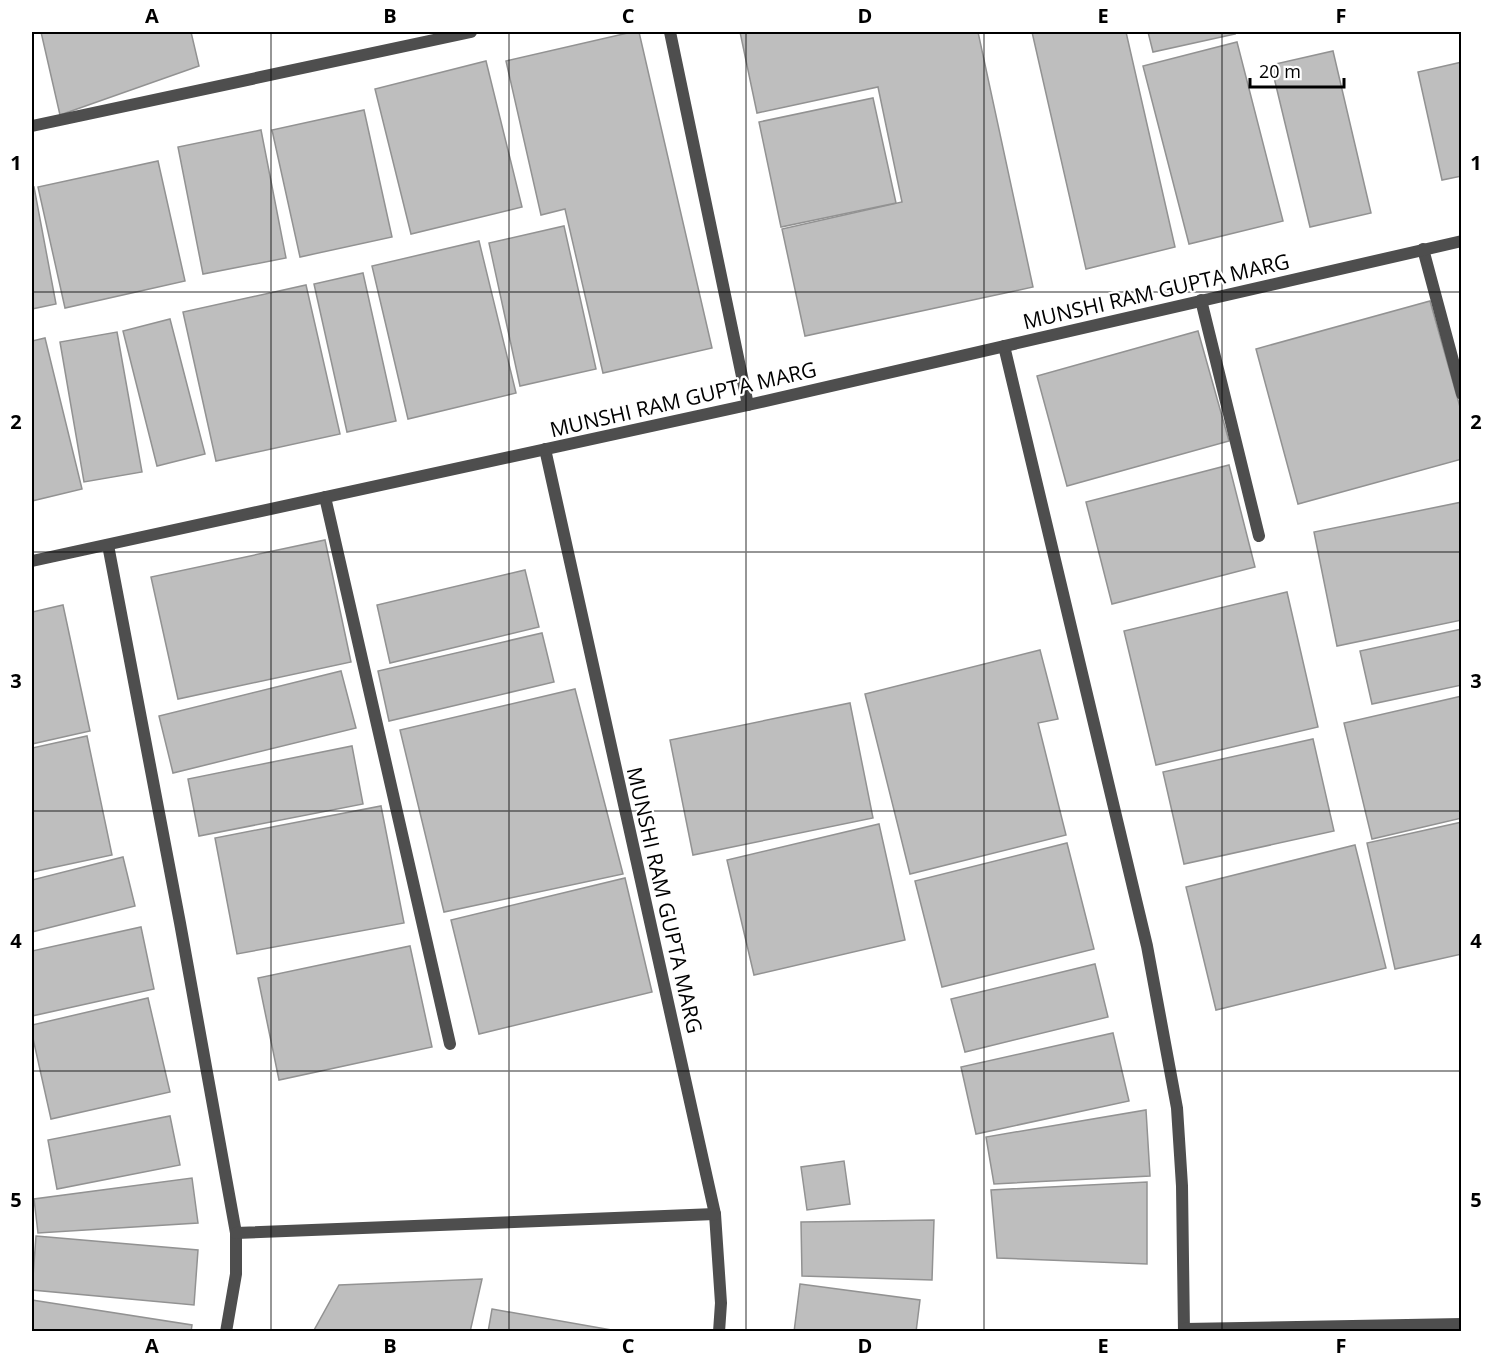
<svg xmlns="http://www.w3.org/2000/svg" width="1493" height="1363" font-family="'Open Sans',sans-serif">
<rect width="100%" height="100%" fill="#fff"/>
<g fill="#bebebe" stroke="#929292" stroke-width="1.5">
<polygon points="41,32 191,32 199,66 60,115"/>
<polygon points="632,32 639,32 712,348 603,373 565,209 541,215 506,61"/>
<polygon points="740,32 978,32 1033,287 805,336 782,229 902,202 878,87 757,113"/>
<polygon points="1032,32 1126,32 1175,247 1086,269"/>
<polygon points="1148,32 1234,32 1235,34 1153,52"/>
<polygon points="1237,42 1283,221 1189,244 1143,66"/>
<polygon points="1333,51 1371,213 1310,227 1271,65"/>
<polygon points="486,61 522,207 411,234 375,89"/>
<polygon points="1462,62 1462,176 1442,180 1418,72"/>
<polygon points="873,98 896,203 781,227 759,122"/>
<polygon points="364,110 392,237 300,257 272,130"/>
<polygon points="261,130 286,258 203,274 178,147"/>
<polygon points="158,161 185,281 65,308 38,187"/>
<polygon points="34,187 56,304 32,309 32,188"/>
<polygon points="564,226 596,369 520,386 489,243"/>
<polygon points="479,241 516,393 408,419 372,266"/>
<polygon points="363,273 396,421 347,432 314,284"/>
<polygon points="306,285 340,434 216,461 183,312"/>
<polygon points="1430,301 1462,414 1462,459 1298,504 1256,349"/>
<polygon points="170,319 205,454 157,466 123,331"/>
<polygon points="1198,331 1229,441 1067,486 1037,376"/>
<polygon points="117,332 142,472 84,482 60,342"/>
<polygon points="45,338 82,489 32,501 32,341"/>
<polygon points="1229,465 1255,567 1112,604 1086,502"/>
<polygon points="1462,502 1462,620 1337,646 1314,532"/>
<polygon points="325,540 351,662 178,699 151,577"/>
<polygon points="525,570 539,627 390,663 377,605"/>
<polygon points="1287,592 1318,727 1156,765 1124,631"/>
<polygon points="63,605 90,731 32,744 32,612"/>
<polygon points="1462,629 1462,685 1372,704 1360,651"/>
<polygon points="542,633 554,682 389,721 378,671"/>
<polygon points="1040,650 1058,719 1038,723 1066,835 910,874 865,694"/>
<polygon points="341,671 356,728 173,773 159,716"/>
<polygon points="575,689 623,874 444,912 400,730"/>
<polygon points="1462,696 1462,818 1372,839 1344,723"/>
<polygon points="850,703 873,818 693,855 670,740"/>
<polygon points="87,736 112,855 32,872 32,748"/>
<polygon points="1313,739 1334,831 1184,864 1163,772"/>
<polygon points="352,746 363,804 199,836 188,779"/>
<polygon points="381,806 404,923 237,954 215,838"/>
<polygon points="1462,822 1462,954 1395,969 1367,843"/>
<polygon points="879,824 905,940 754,975 727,860"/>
<polygon points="1067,843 1094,949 942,987 915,881"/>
<polygon points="1355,845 1386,968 1216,1010 1186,887"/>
<polygon points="123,857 135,906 32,932 32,880"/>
<polygon points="625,878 652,992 479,1034 451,920"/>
<polygon points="141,927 154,989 32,1016 32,951"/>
<polygon points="410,946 432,1047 279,1080 258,978"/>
<polygon points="1095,964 1108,1017 965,1052 951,999"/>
<polygon points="148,998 170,1092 51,1119 32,1034 32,1025"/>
<polygon points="1113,1033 1129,1101 976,1134 961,1067"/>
<polygon points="1146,1110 1150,1176 994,1184 986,1137"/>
<polygon points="170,1116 180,1165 57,1189 48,1140"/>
<polygon points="844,1161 850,1204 807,1210 801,1167"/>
<polygon points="192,1178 198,1223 38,1233 34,1199"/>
<polygon points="1147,1182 1147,1264 997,1258 991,1190"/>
<polygon points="934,1220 932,1280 802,1276 801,1222"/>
<polygon points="36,1236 198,1250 194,1305 32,1290"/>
<polygon points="482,1279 470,1332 313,1332 339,1285"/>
<polygon points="800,1284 920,1300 916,1332 794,1332"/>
<polygon points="32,1300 192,1325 191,1332 32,1332"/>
<polygon points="492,1309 623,1332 488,1332"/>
</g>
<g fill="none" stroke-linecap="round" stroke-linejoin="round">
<g stroke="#4e4e4e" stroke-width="12">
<polyline points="670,32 748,405"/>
<polyline points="32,126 471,32"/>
<polyline points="1423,249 1462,394"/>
<polyline points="1201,300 1259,536"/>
<polyline points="1004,346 1147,946 1177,1108 1182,1186 1184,1332"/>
<polyline points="545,449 715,1214 721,1303 719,1332"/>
<polyline points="325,497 450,1044"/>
<polyline points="108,545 180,923 236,1233 236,1274 226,1332"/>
<polyline points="32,561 748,405 1462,241"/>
<polyline points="236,1233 715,1214"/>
<polyline points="1184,1329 1462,1324"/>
</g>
</g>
<path fill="none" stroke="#000" stroke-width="1.5" stroke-opacity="0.55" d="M271 32V1332M509 32V1332M746 32V1332M984 32V1332M1222 32V1332M32 292H1462M32 552H1462M32 811H1462M32 1071H1462"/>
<g text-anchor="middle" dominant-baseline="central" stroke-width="4.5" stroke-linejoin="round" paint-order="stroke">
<g font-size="21" fill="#000" stroke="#fff">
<text transform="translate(1156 291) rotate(-13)">MUNSHI RAM GUPTA MARG</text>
<text transform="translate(683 399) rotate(-13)">MUNSHI RAM GUPTA MARG</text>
<text transform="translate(665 900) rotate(77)">MUNSHI RAM GUPTA MARG</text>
</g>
</g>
<rect width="1493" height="1363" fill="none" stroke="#ffffff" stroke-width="66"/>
<path d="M1250 78v9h94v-9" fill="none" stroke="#000000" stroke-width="3"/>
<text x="1259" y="78" font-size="18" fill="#000000" stroke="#ffffff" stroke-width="4.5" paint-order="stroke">20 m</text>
<rect x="33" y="33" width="1427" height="1297" fill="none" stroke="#000" stroke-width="2"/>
<g font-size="20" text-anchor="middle" font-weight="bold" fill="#000">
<text x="152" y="23">A</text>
<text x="390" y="23">B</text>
<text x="628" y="23">C</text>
<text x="865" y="23">D</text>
<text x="1103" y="23">E</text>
<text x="1341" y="23">F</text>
<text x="16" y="170">1</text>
<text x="1476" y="170">1</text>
<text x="16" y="429">2</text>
<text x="1476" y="429">2</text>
<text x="16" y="688">3</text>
<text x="1476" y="688">3</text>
<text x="16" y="948">4</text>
<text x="1476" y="948">4</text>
<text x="16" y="1207">5</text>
<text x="1476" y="1207">5</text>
<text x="152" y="1353">A</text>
<text x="390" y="1353">B</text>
<text x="628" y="1353">C</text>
<text x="865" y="1353">D</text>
<text x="1103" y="1353">E</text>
<text x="1341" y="1353">F</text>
</g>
</svg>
